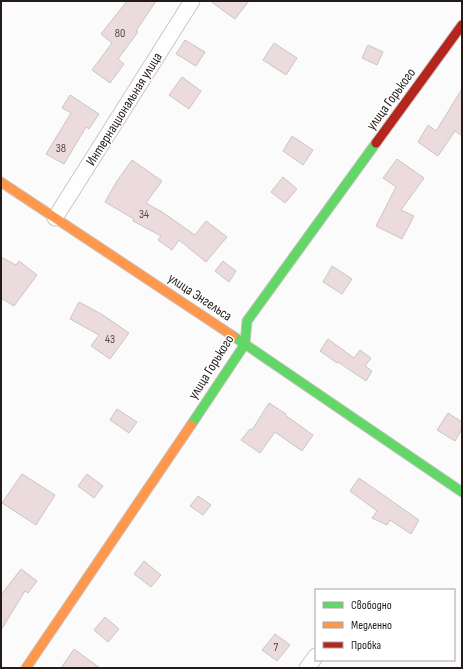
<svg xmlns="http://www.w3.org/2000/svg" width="463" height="669" font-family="'Sofia Sans Condensed',sans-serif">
<rect width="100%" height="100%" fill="#fbfbfb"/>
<g fill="#ebdbdd" stroke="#cac5c6">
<polygon points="127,1 156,1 136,31 138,32 118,59 124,64 110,83 92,70 112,43 101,34"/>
<polygon points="210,1 249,1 235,19"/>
<polygon points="185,40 205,52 196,66 176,54"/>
<polygon points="274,43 297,58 286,75 263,60"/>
<polygon points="368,45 383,52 377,65 362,58"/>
<polygon points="182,77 201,91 189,109 169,95"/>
<polygon points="462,89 462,136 455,131 438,156 418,142 428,125 436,131"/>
<polygon points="70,95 99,114 89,129 86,127 64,164 46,154 71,113 62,108"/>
<polygon points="292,136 313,150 303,165 283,151"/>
<polygon points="397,159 424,178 401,210 414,216 402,239 376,226 396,187 383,178"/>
<polygon points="132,160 162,181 146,203 162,212 195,235 206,221 227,237 206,262 179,240 172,250 158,240 161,236 133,221 134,219 105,202 117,181"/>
<polygon points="283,177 297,189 285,203 271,192"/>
<polygon points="1,257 16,265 19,261 37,275 14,306 1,298"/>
<polygon points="223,261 236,271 229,282 215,271"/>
<polygon points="332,266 352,279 342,294 323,282"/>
<polygon points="79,302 103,315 129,333 110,359 91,346 99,335 70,319"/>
<polygon points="328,339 354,358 360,350 371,358 365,366 372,371 366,381 338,362 337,363 320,351"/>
<polygon points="269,403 286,414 285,415 313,435 302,451 275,432 260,453 241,440 250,429 252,430"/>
<polygon points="117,409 137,422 129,433 110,420"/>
<polygon points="448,413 462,422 462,429 455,441 437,430"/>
<polygon points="22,474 55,495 36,525 2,503"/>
<polygon points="87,474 103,486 94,498 78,486"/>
<polygon points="359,478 419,520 411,534 390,520 387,525 372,518 377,511 350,491"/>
<polygon points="198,496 211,505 203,515 190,506"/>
<polygon points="144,561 161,575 151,587 134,574"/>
<polygon points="21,569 37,581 28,593 25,591 1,630 1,595"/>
<polygon points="105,617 119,629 108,642 94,630"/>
<polygon points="275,634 290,645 277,661 262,650"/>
<polygon points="74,649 100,668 61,668"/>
</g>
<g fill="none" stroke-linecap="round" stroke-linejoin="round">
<g stroke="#cbc7c5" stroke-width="17">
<g id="street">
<polyline points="55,218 192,1"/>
<polyline points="307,668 316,656"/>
</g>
</g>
<g stroke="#cbc7c5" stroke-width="11">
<g id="fast">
<polyline points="233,336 462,492"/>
<polyline points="191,425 245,344 247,321 376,143"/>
</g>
</g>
<g stroke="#cbc7c5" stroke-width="11">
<g id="slow">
<polyline points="1,182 233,336"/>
<polyline points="26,668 191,425"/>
</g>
</g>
<g stroke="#cbc7c5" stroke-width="11">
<polyline id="jam" points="376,143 462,25"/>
</g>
<use href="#street" stroke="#fefefe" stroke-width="15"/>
<use href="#fast" stroke="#63d668" stroke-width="9"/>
<use href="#slow" stroke="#ff974d" stroke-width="9"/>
<use href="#jam" stroke="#b3261e" stroke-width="9"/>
</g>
<g text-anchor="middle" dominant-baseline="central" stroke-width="3" stroke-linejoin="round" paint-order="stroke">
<g font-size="12" fill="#554b49">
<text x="120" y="33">80</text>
<text x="61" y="148">38</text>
<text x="144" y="214">34</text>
<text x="110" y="339">43</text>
<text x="276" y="647">7</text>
</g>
<g font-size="14" fill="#231b18" stroke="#fff">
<text transform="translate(391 99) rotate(-54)">улица Горького</text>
<text transform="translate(124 109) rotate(-58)">Интернациональная улица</text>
<text transform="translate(200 297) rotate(34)">улица Энгельса</text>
<text transform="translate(211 367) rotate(-58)">улица Горького</text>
</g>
</g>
<rect width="463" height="669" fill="none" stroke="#231b18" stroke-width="4"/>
<rect x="315" y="589" width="140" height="72" fill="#ffffff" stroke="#a7a4a3"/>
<rect x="323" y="602" width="20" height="6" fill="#63d668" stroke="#a7a4a3"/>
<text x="351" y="609" font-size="12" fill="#231b18">Свободно</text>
<rect x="323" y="622" width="20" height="6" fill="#ff974d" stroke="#a7a4a3"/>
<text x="351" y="629" font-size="12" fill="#231b18">Медленно</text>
<rect x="323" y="642" width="20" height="6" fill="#b3261e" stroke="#a7a4a3"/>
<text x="351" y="649" font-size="12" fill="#231b18">Пробка</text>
</svg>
